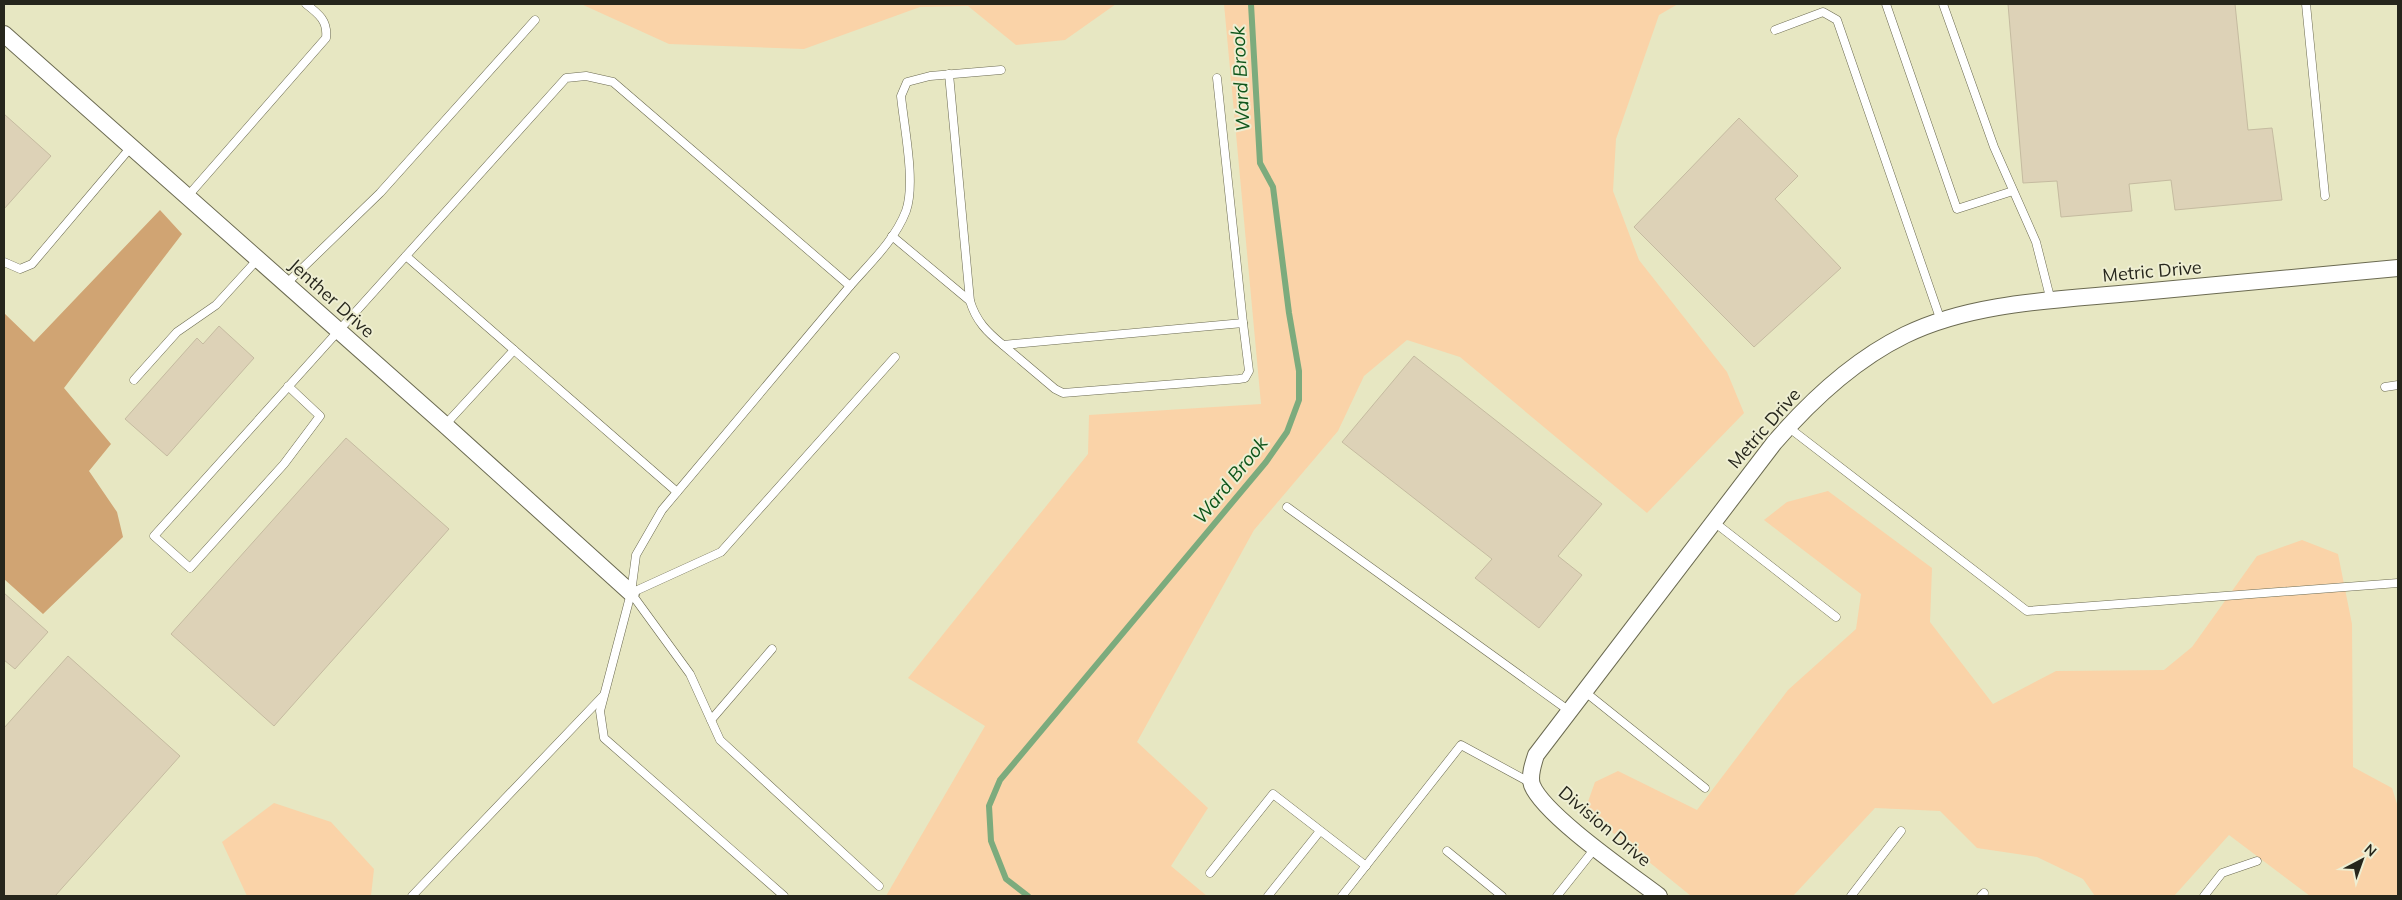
<svg xmlns="http://www.w3.org/2000/svg" width="2402" height="900" font-family="Mulish,sans-serif">
<rect width="100%" height="100%" fill="#eeeed2"/>
<rect fill="#e7e7c2" x="4" y="4" width="2394" height="892"/>
<g fill="#fad3a8">
<polygon points="581,4 1116,4 1065,40 1016,45 968,6 920,7 804,49 669,44"/>
<polygon points="1224,4 1678,4 1659,15 1616,139 1613,191 1639,260 1727,372 1744,413 1647,513 1460,357 1407,340 1364,376 1338,431 1254,530 1137,742 1208,808 1171,866 1207,896 886,896 985,726 908,678 1088,454 1089,415 1261,404"/>
<polygon points="1828,491 1932,568 1930,622 1993,704 2056,671 2164,670 2192,647 2257,556 2302,540 2338,554 2352,624 2353,767 2392,788 2398,807 2398,896 2310,896 2229,835 2174,896 2095,896 2083,879 2037,857 1977,848 1940,811 1875,808 1793,896 1691,896 1585,810 1595,782 1618,771 1697,810 1788,690 1856,629 1861,594 1764,520 1787,502"/>
<polygon points="274,803 331,822 374,869 371,896 247,896 222,842"/>
</g>
<polygon fill="#d0a473" points="160,210 182,234 64,388 111,444 89,471 117,512 123,537 43,614 4,579 4,313 34,342"/>
<g fill="none" stroke-linecap="round" stroke-linejoin="round">
<polyline stroke="#7cab7d" stroke-width="6" points="1028,896 1006,879 991,841 989,806 1000,780 1266,462 1287,432 1299,400 1299,371 1289,313 1273,187 1260,163 1251,4"/>
</g>
<g fill="#ddd2b7" stroke="#c5bba0">
<polygon points="2008,4 2235,4 2248,130 2272,128 2282,200 2175,210 2171,180 2129,184 2132,211 2061,217 2057,181 2023,183"/>
<polygon points="4,114 51,156 4,209"/>
<polygon points="1739,118 1798,176 1775,199 1841,268 1754,347 1634,227"/>
<polygon points="219,326 254,358 167,456 125,419 197,338 203,344"/>
<polygon points="1414,356 1602,504 1558,556 1582,575 1539,628 1475,578 1492,559 1342,442"/>
<polygon points="346,438 449,529 274,726 171,634"/>
<polygon points="4,593 48,632 15,669 4,660"/>
<polygon points="68,656 180,756 55,896 4,896 4,728"/>
</g>
<g fill="none" stroke-linecap="round" stroke-linejoin="round">
<g stroke="#6b6a51" stroke-width="9">
<g id="lane">
<polyline points="1886,4 1957,209 2013,191"/>
<polyline points="1943,4 1994,147 2036,242 2051,301"/>
<polyline points="2306,4 2325,196"/>
<polyline points="1775,30 1823,12 1837,20 1941,321"/>
<path d="M949 74 970 301C976 321 987 332 1003 345L1243 323 1217 78"/>
<path d="M187 197 326 38C328 21 319 14 306 4"/>
<polyline points="892,236 970,301"/>
<polyline points="406,256 677,492"/>
<polyline points="4,262 20,269 32,264 131,147"/>
<polyline points="286,284 380,193 535,20"/>
<path d="M850 286C870 263 895 240 906 211 916 183 904 127 901 96L907 82 930 76 1001 70"/>
<polyline points="1003,345 1055,389 1063,393 1239,379 1245,378 1249,371 1243,323"/>
<polyline points="134,380 177,332 216,305 258,259"/>
<polyline points="288,386 320,416 284,464 190,568 154,536 566,78 586,76 613,82 850,286 662,510 636,555 631,593 600,711 604,738 784,896"/>
<polyline points="2385,387 2398,385"/>
<polyline points="445,425 514,350"/>
<polyline points="1788,427 2027,611 2398,583"/>
<polyline points="1287,507 1568,710"/>
<polyline points="1714,522 1836,617"/>
<polyline points="631,593 690,674 720,740 879,886"/>
<polyline points="631,593 721,552 895,357"/>
<polyline points="1584,691 1705,788"/>
<polyline points="711,720 772,649"/>
<polyline points="1447,851 1502,896"/>
<polyline points="1210,873 1273,794 1366,866"/>
<polyline points="412,896 603,696"/>
<polyline points="1268,896 1320,831"/>
<polyline points="1342,896 1461,745 1531,783"/>
<polyline points="1557,896 1596,847"/>
<polyline points="1851,896 1901,831"/>
<polyline points="1981,896 1984,893"/>
<polyline points="2204,896 2222,873 2257,861"/>
</g>
</g>
<g stroke="#6b6a51" stroke-width="18">
<g id="street">
<polyline points="4,34 445,425 631,593"/>
<path d="M1659 896C1630 874 1544 815 1532 785 1529 776 1533 764 1536 755L1774 443C1811 400 1854 360 1905 335 1972 302 2057 300 2131 293 2220 285 2309 277 2398 268"/>
</g>
</g>
<use href="#lane" stroke="#fff" stroke-width="8"/>
<use href="#street" stroke="#fff" stroke-width="16"/>
</g>
<g text-anchor="middle" dominant-baseline="central" stroke-width="4" stroke-linejoin="round" paint-order="stroke">
<g font-size="18" fill="#26261c" stroke="#eeeed2">
<text transform="translate(2152 271) rotate(-5)">Metric Drive</text>
<text transform="translate(332 298) rotate(42)">Jenther Drive</text>
<text transform="translate(1764 428) rotate(-49)">Metric Drive</text>
<text transform="translate(1605 826) rotate(40)">Division Drive</text>
</g>
<g font-size="19" font-style="italic" fill="#0e551a" stroke="#eeeed2">
<text transform="translate(1240 79) rotate(-93)">Ward Brook</text>
<text transform="translate(1230 480) rotate(-51)">Ward Brook</text>
</g>
</g>
<rect width="2402" height="900" fill="none" stroke="#26261c" stroke-width="10"/>
<g transform="translate(2362 860) rotate(41)" stroke="#eeeed2" stroke-width="4" paint-order="stroke">
<path d="M0-4L9 19L0 12L-9 19Z" fill="#26261c"/>
<text y="-8" font-size="14" font-weight="bold" text-anchor="middle" fill="#26261c">N</text>
</g>
</svg>
